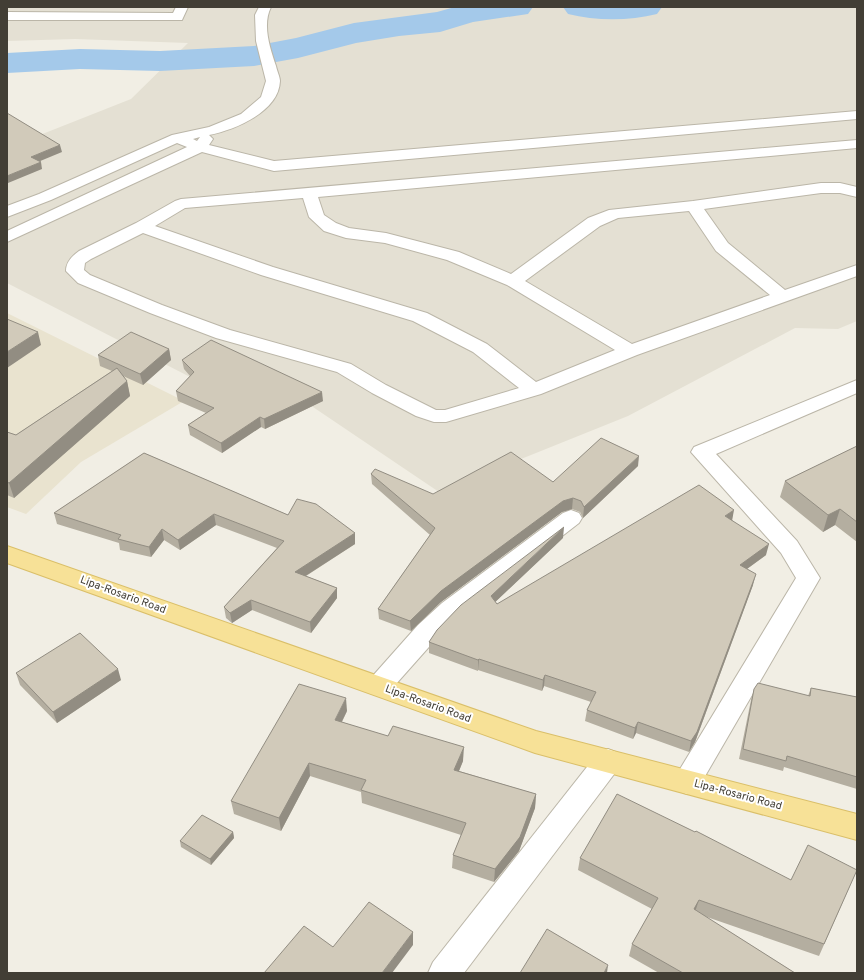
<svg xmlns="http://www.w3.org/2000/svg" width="864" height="980" font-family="Overpass,sans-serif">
<rect width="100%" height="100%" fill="#f1eee4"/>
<polygon fill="#e4e0d3" points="7,7 857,7 857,321 838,329 795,328 628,416 439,492 267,376 231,398 7,283 7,148 131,99 188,43 75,39 7,41"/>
<polygon fill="#e9e3cf" points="7,313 184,401 81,462 26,514 7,507"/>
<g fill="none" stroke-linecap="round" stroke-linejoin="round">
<g fill="#a4c9ea" fill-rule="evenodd">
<polygon points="455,7 533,7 528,14 473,22 440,32 399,36 356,43 298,58 254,66 160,71 80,69 7,73 7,53 80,49 160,51 254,46 296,38 354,23 437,12"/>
<path d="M563 7H662L657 14C629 21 596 21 568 14Z"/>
</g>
<g stroke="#bbb6a8" stroke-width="2">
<g id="minor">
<polygon points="176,7 188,7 182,20 7,20 7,12 173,13"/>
<path d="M259 7H271C262 25 270 48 276 66 277 71 280 77 280 81 279 112 234 130 209 135L213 139 209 145 274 161 857 111V119L274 171 202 152 7 242V231L187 147 177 143 51 200 7 217V206L39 194 172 135 209 127 241 114 261 97 266 81 256 41 255 15ZM200 137 197 141 193 139Z"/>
<path d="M857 140V148L318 197 324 215 336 223 349 228 386 233 459 252 511 274 588 218 609 210 693 201 821 183H840L857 187V197L840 193H821L704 209 728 243 785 290 857 265V276L637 355 541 394 446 422H434L416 416 372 393 337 372 216 338 150 313 78 283 66 271C66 262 72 256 79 251L136 223 175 201 181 199ZM303 198 309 217 324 231 346 238 385 243 447 260 507 285 615 350 536 382 487 344 427 313 273 267 155 226 185 208ZM689 211 716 251 770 295 632 344 525 281 600 226 618 218ZM143 233 261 275 413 321 473 352 519 388 445 410H436L386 385 351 364 230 330 162 305 90 275 84 270 85 263 91 259Z"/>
<polygon points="857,380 857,393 716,454 797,541 820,578 697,790 687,794 677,790 673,782 677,774 796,578 781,553 691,452 694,447"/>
<polygon points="571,510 579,513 582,518 579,523 460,615 436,639 388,693 379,696 370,693 366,686 370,679 418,625 442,603 563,513"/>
<polygon points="608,749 618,753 622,761 618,769 464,973 428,973 433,962 598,753"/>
</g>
</g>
<g stroke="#dabf69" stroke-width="2">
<polygon id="primary" points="7,546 536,731 857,814 857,840 535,753 7,563"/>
</g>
<use href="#minor" fill="#fff" fill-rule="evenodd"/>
<use href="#primary" fill="#f7e197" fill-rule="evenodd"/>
</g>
<g fill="#b4aea0">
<polygon points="89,7 158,7 90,8"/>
<polygon points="169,349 171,360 143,385 123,376 127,381 130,396 14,498 7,495 7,432 16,435 112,371 100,366 98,355"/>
<polygon points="182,360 323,401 265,429 261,427 222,453 190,435 188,425 206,413 178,401 176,391 190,376 184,369"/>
<polygon points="857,446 857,542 835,525 823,532 780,497 785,481"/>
<polygon points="144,453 288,515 355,533 355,544 306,576 337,588 337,598 311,633 252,610 232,623 226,618 224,607 277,548 216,525 180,550 164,540 151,557 120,550 119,543 57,524 54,513"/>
<polygon points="638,466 583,518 580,512 572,509 562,512 441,602 411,631 379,619 378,609 430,535 372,484 371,474 433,494 553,482"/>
<polygon points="732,520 766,555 747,569 753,585 695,742 689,752 636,733 633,739 585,721 587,710 591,702 544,686 542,691 478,670 478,671 429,653 429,642 563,538 495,602 497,604"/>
<polygon points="16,673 121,680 57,723 20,685"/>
<polygon points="811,688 857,697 857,789 784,767 783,771 739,759 751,700 754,689 808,696"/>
<polygon points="347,711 342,722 463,761 459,771 536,794 535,808 519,851 494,882 452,868 453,855 461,835 362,803 361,792 310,776 281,831 234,814 231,801"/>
<polygon points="233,832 234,838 211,865 181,847 180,841"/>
<polygon points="580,858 791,880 857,870 819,956 704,916 795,973 659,973 629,956 632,944 652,909 578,870"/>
</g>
<g fill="#928d82">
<polygon points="60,145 62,152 33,164 31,157"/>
<polygon points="41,162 42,169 8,183 7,176"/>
<polygon points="38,332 41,345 7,368 7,352"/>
<polygon points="169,349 171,360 143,385 140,374"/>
<polygon points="127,381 130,396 14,498 9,483"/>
<polygon points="322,392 323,401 265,429 264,419"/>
<polygon points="260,417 261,427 222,453 221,443"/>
<polygon points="639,456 638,466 583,518 584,507"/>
<polygon points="573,498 572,509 562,512 441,602 411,631 410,621 441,591 563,501"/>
<polygon points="840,509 835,525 823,532 828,515"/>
<polygon points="734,510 732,521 725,516"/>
<polygon points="214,514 216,525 180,550 178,540"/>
<polygon points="564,527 563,538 490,607 491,596"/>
<polygon points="162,529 164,540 151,557 149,547"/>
<polygon points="355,533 355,544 296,582 295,572"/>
<polygon points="769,544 766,555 737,576 740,565"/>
<polygon points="756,574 753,585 695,742 689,752 691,741"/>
<polygon points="337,588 337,598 311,633 310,622"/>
<polygon points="251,600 252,610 232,623 230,613"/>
<polygon points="479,659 478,670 478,671 478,660"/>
<polygon points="118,669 121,680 57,723 53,712"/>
<polygon points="545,675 544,686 542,691 543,680"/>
<polygon points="346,698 347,711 336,733 335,720"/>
<polygon points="638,722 636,733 633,739 635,728"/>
<polygon points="464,747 463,761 454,783 454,770"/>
<polygon points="309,763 310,776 281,831 279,818"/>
<polygon points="536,794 535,808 519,851 494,882 495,869"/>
<polygon points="233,832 234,838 211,865 210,859"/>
<polygon points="699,900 695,912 694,909"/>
<polygon points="413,932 413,945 392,973 382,973"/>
<polygon points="608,965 607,973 604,973"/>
</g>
<g fill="#d1caba" stroke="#928d82">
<polygon points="7,113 60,145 31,157 41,162 7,176"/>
<polygon points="7,319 38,332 7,352"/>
<polygon points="131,332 169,349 140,374 98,355"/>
<polygon points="211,340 322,392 264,419 260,417 221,443 188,425 214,408 176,391 194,372 182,360"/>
<polygon points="117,368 127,381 9,483 7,482 7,432 16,435"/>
<polygon points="601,438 639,456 584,507 581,501 573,498 563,501 441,591 410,621 378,609 435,528 371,474 375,469 433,494 511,452 553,482"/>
<polygon points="857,446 857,522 840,509 828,515 785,481"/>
<polygon points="144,453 288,515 297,499 316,504 355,533 295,572 337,588 310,622 251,600 230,613 224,607 284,541 214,514 178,540 162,529 149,547 118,539 121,535 54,513"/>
<polygon points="699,485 734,510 725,516 769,544 740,565 756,574 697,732 691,741 638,722 635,728 587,710 596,692 545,675 543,680 479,659 478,660 429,642 437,630 461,605 564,527 491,596 497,604"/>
<polygon points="80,633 118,669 53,712 16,673"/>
<polygon points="758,683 810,696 811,688 857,697 857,777 787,756 786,761 743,749 754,689"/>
<polygon points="299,684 346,698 335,720 388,736 393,726 464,747 454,770 536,794 520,837 495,869 453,855 466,823 361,790 366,780 309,763 279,818 231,801"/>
<polygon points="617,794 695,832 696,831 791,880 808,845 857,870 824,944 699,900 694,909 795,973 683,973 632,944 658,898 580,858"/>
<polygon points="202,815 233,832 210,859 180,841"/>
<polygon points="369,902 413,932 382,973 264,973 304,926 333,947"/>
<polygon points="547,929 608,965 604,973 520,973"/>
</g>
<g text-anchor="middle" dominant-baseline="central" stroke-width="4" stroke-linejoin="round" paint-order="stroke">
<g font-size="11" fill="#423e35" stroke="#fff">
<text transform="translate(123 595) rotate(20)">Lipa-Rosario Road</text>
<text transform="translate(428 704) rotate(20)">Lipa-Rosario Road</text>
<text transform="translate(738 795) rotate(15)">Lipa-Rosario Road</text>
</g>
</g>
<rect width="864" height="980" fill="none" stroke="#423e35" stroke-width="16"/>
</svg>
